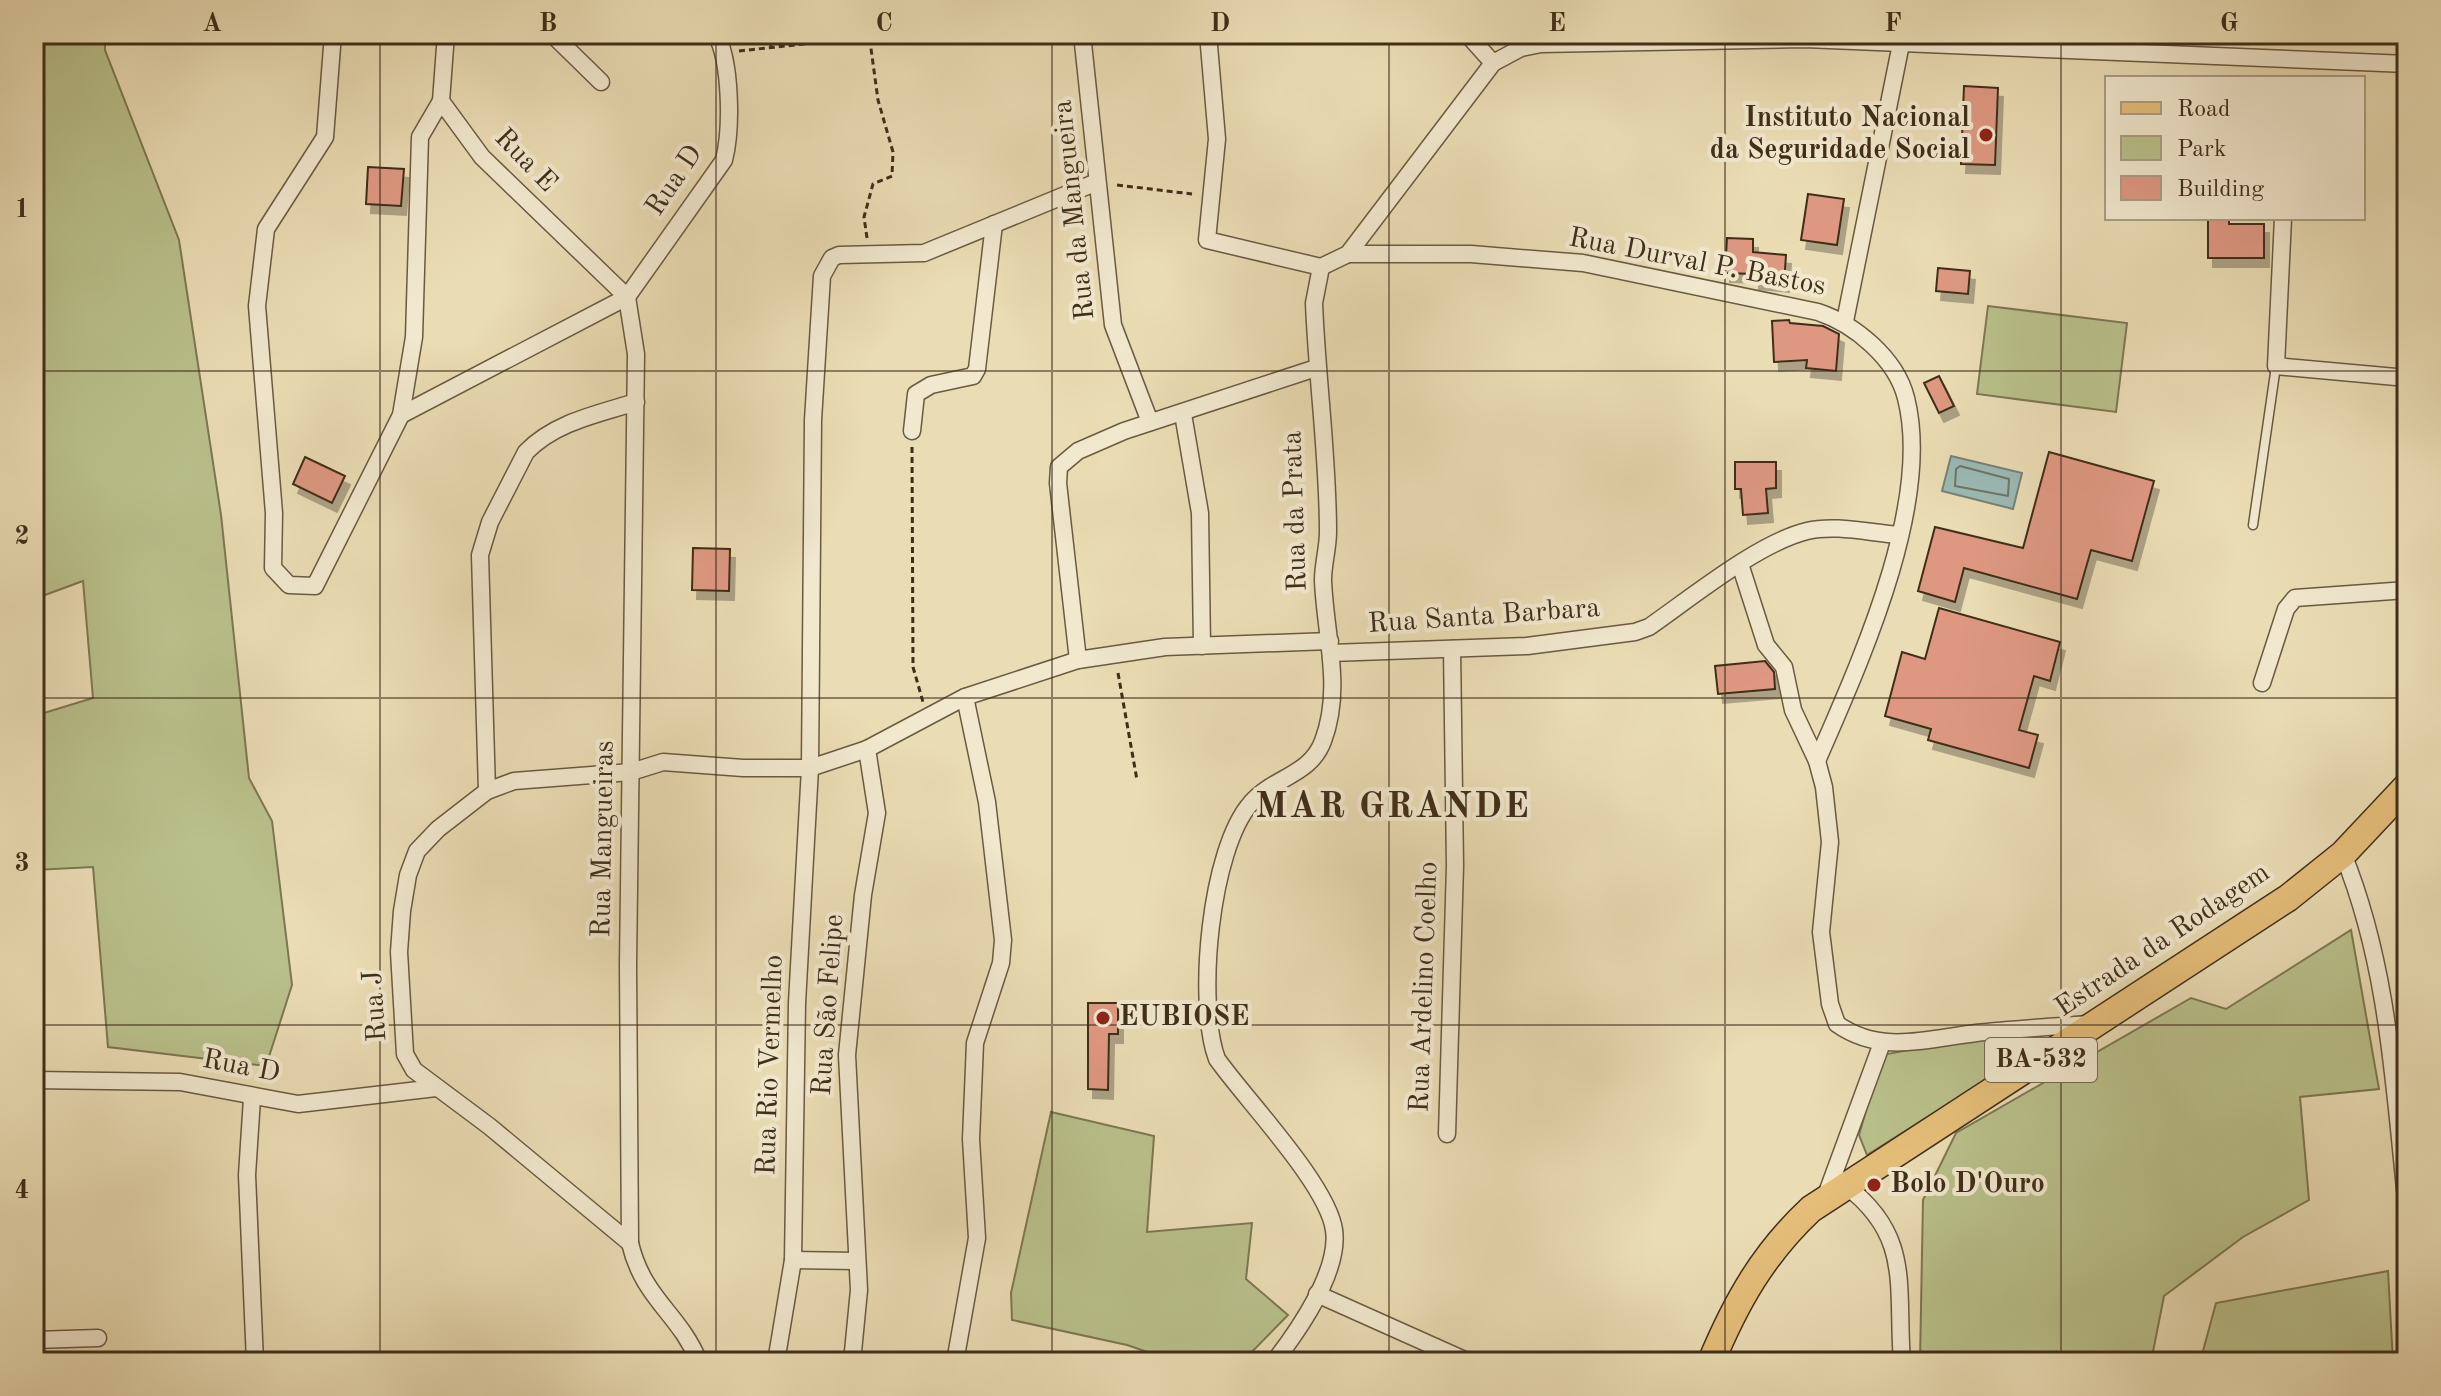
<svg xmlns="http://www.w3.org/2000/svg" width="2441" height="1396" font-family="'Old Standard TT',serif">
<defs>
<filter id="shadow"><feDropShadow dx="5" dy="9" stdDeviation="0" flood-color="#0004"/></filter>
</defs>
<rect width="100%" height="100%" fill="#eadcb4"/>
<filter id="stains"><feTurbulence type="fractalNoise" baseFrequency=".0025" numOctaves="4"/><feColorMatrix values="0 0 0 0 .2 0 0 0 0 .09 0 0 0 0 .02 0 0 0 .5 -.17"/></filter>
<radialGradient id="worn" r=".72"><stop offset=".6" stop-color="#630" stop-opacity="0"/><stop offset="1" stop-color="#630" stop-opacity=".3"/></radialGradient>
<g fill="#b9c08b" stroke="#7c7752" stroke-width="2">
<polygon points="34,34 105,34 105,50 179,240 221,515 249,778 272,821 292,985 266,1066 108,1047 93,867 34,870 34,716 93,698 83,581 34,599"/>
<polygon points="1988,306 2127,323 2116,412 1977,394"/>
<polygon points="2351,930 2379,1089 2300,1097 2309,1200 2243,1237 2164,1296 2151,1362 1920,1362 1923,1200 1956,1133 2191,998 2226,1009"/>
<polygon points="2039,1034 2042,1045 1867,1155 1859,1135 1882,1055 1961,1040"/>
<polygon points="1051,1112 1154,1136 1147,1232 1252,1223 1246,1279 1288,1315 1242,1362 1190,1362 1165,1358 1127,1345 1012,1320 1011,1293"/>
<polygon points="2388,1271 2393,1362 2200,1362 2216,1303"/>
</g>
<polygon fill="#9abab5" stroke="#768277" stroke-width="2" points="1951,456 2022,473 2013,509 1942,491"/>
<g fill="none" stroke-linecap="round" stroke-linejoin="round">
<polygon stroke="#6d7467" stroke-width="2" points="1960,466 2009,479 2008,496 1955,486 1956,469"/>
</g>
<g fill="#de9882" stroke="#402e19" stroke-width="2" filter="url(#shadow)">
<polygon points="1964,86 1998,88 1995,165 1961,164"/>
<polygon points="368,167 404,169 401,206 366,204"/>
<polygon points="1808,194 1844,199 1837,245 1801,240"/>
<polygon points="2208,218 2229,218 2229,224 2264,224 2264,258 2208,258"/>
<polygon points="1727,238 1753,239 1753,252 1786,255 1784,283 1754,280 1754,274 1725,273"/>
<polygon points="1938,268 1970,271 1968,294 1936,291"/>
<polygon points="1789,320 1790,323 1823,326 1839,334 1836,371 1806,368 1807,360 1774,362 1772,321"/>
<polygon points="1939,376 1954,406 1939,413 1924,383"/>
<polygon points="2049,452 2154,481 2132,561 2091,550 2077,599 1964,568 1955,602 1918,591 1935,527 2023,548"/>
<polygon points="305,457 345,476 332,503 293,484"/>
<polygon points="1735,462 1776,462 1776,488 1766,489 1768,513 1743,515 1741,489 1735,489"/>
<polygon points="693,548 730,549 729,591 692,590"/>
<polygon points="1939,608 2060,642 2050,681 2034,676 2019,730 2038,735 2029,768 1928,740 1931,729 1885,716 1902,652 1925,659"/>
<polygon points="1765,661 1774,672 1775,689 1718,694 1715,666"/>
<polygon points="1088,1003 1118,1003 1118,1034 1109,1034 1108,1090 1088,1089"/>
</g>
<g fill="none" stroke-linecap="round" stroke-linejoin="round">
<g stroke="#6a5a40" stroke-width="11">
<polyline id="service" points="2253,525 2276,366"/>
</g>
<g stroke="#6a5a40" stroke-width="19">
<g id="minor">
<polyline points="333,34 325,137 266,229 257,306 274,513 273,568 289,585 315,586 401,415 414,337 420,137 441,101"/>
<polyline points="446,34 441,101 482,157 627,297"/>
<polyline points="552,34 601,82"/>
<polyline points="1082,34 1113,325 1150,422"/>
<polyline points="1208,34 1217,139 1207,240 1321,267 1348,254 1493,63 1521,48 1541,44 1805,39 2407,64"/>
<polyline points="1467,34 1493,63"/>
<polyline points="2283,218 2276,366 2407,378"/>
<path d="M1348 254H1471L1583 263 1818 312C1854 324 1896 358 1906 398 1933 504 1859 664 1817 761"/>
<path d="M627 297 636 354 628 965 630 1243C643 1299 680 1314 699 1362"/>
<polyline points="1845,321 1903,34"/>
<polyline points="1183,414 1200,513 1202,646"/>
<path d="M401 415 627 297 724 160C732 128 731 62 716 34"/>
<polyline points="912,431 916,394 931,385 973,376 977,369 994,224"/>
<path d="M1740 564 1766 645 1784 667 1793 710 1817 761 1824 787 1830 842 1821 932 1830 1004 1837 1024C1881 1055 1927 1039 1976 1033 2013 1029 2051 1027 2088 1024"/>
<path d="M1331 653 1527 646 1635 632 1649 627C1691 598 1758 543 1807 531 1835 524 1870 533 1899 535"/>
<polyline points="1078,660 1058,483 1059,467 1078,451 1124,431 1316,368"/>
<polyline points="2262,683 2286,609 2295,598 2407,590"/>
<path d="M487 791 480 555 490 522 526 452C555 422 598 414 636 402"/>
<path d="M2343 854C2389 967 2394 1088 2407 1208"/>
<polyline points="34,1080 180,1082 298,1104 436,1088"/>
<polyline points="252,1098 247,1175 255,1362"/>
<polyline points="1447,1134 1455,866 1452,649"/>
<path d="M1845 1185C1913 1236 1896 1287 1902 1362"/>
<polyline points="1825,1198 1882,1043"/>
<polyline points="630,1243 489,1126 414,1070 405,1054 399,952 402,911 408,875 417,851 438,829 487,791 514,781 631,772 663,762 743,768 810,768 867,749 965,697 1078,660 1165,647 1330,641"/>
<polyline points="793,1260 856,1261"/>
<polyline points="1317,1294 1469,1362"/>
<polyline points="34,1340 98,1338"/>
<polyline points="776,1362 793,1260 797,1003 810,768 813,420 822,276 832,258 839,255 924,253 1097,182"/>
<polyline points="852,1362 859,1290 847,1055 863,895 877,813 867,749"/>
<polyline points="955,1362 977,1238 971,1139 975,1043 1001,963 1003,940 987,802 965,697"/>
<path d="M1274 1362C1298 1331 1340 1271 1334 1230 1328 1185 1246 1100 1217 1059 1196 1003 1210 849 1251 803 1273 777 1310 776 1323 741 1343 688 1325 635 1323 580 1323 564 1328 548 1328 532 1328 456 1317 379 1314 303L1321 267"/>
</g>
</g>
<g stroke="#402e19" stroke-width="29">
<path id="primary" d="M1711 1362C1736 1302 1763 1254 1811 1209L2288 898 2343 854 2407 786"/>
</g>
<g stroke="#402e19" stroke-width="3" stroke-dasharray="6 4" stroke-linecap="butt">
<polyline points="769,34 771,46"/>
<polyline points="739,51 870,37"/>
<polyline points="1117,185 1192,194"/>
<polyline points="867,238 864,217 873,184 892,176 893,152 878,100 869,34"/>
<polyline points="912,447 913,667 923,702"/>
<polyline points="1118,673 1137,780"/>
</g>
<use href="#service" stroke="#f1e8ce" stroke-width="8"/>
<use href="#minor" stroke="#f1e8ce" stroke-width="16"/>
<use href="#primary" stroke="#e5be7a" stroke-width="26"/>
</g>
<path fill="none" stroke="#402e19" stroke-width="2" stroke-opacity="0.55" d="M380 34V1362M716 34V1362M1052 34V1362M1389 34V1362M1725 34V1362M2061 34V1362M34 371H2407M34 698H2407M34 1025H2407"/>
<g fill="#8f2418" stroke="#f1e8ce" stroke-width="3">
<circle cx="1986" cy="135" r="8"/>
<circle cx="1103" cy="1018" r="8"/>
<circle cx="1874" cy="1185" r="8"/>
</g>
<g text-anchor="middle" dominant-baseline="central" stroke-width="8" stroke-linejoin="round" paint-order="stroke">
<rect fill="#f1e8ce" stroke="#75664f" stroke-width="2" x="1985" y="1038" width="112" height="44" rx="6"/>
<g font-size="26" font-weight="bold" fill="#402e19">
<text x="2041" y="1060">BA-532</text>
</g>
<g font-size="28" font-weight="bold" fill="#402e19" stroke="#f1e8ce" text-anchor="start">
<text x="1970" y="119" text-anchor="end">Instituto Nacional<tspan x="1970" dy="32">da Seguridade Social</tspan></text>
<text x="1119" y="1018">EUBIOSE</text>
<text x="1890" y="1185">Bolo D'Ouro</text>
</g>
<g font-size="28" fill="#402e19" stroke="#f1e8ce">
<text transform="translate(525 161) rotate(46)">Rua E</text>
<text transform="translate(675 181) rotate(-56)">Rua D</text>
<text transform="translate(1075 210) rotate(-96)">Rua da Mangueira</text>
<text transform="translate(1697 263) rotate(11)">Rua Durval P. Bastos</text>
<text transform="translate(1296 511) rotate(-92)">Rua da Prata</text>
<text transform="translate(1484 617) rotate(-4)">Rua Santa Barbara</text>
<text transform="translate(604 839) rotate(-89)">Rua Mangueiras</text>
<text transform="translate(2163 941) rotate(-34)">Estrada da Rodagem</text>
<text transform="translate(1425 987) rotate(-88)">Rua Ardelino Coelho</text>
<text transform="translate(829 1005) rotate(-86)">Rua São Felipe</text>
<text transform="translate(376 1006) rotate(-94)">Rua J</text>
<text transform="translate(771 1065) rotate(-88)">Rua Rio Vermelho</text>
<text transform="translate(241 1067) rotate(11)">Rua D</text>
</g>
<g font-size="36" font-weight="bold" letter-spacing="2" fill="#402e19" stroke="#f1e8ce">
<text x="1393" y="808">MAR GRANDE</text>
</g>
</g>
<rect width="2441" height="1396" fill="none" stroke="#eadcb4" stroke-width="88"/>
<rect x="2105" y="76" width="260" height="144" fill="#f1e8ce" stroke="#aa9e86" stroke-width="2"/>
<rect x="2121" y="102" width="40" height="12" fill="#e5be7a" stroke="#aa9e86" stroke-width="2"/>
<text x="2177" y="116" font-size="24" fill="#402e19">Road</text>
<rect x="2121" y="136" width="40" height="24" fill="#b9c08b" stroke="#aa9e86" stroke-width="2"/>
<text x="2177" y="156" font-size="24" fill="#402e19">Park</text>
<rect x="2121" y="176" width="40" height="24" fill="#de9882" stroke="#aa9e86" stroke-width="2"/>
<text x="2177" y="196" font-size="24" fill="#402e19">Building</text>
<rect x="44" y="44" width="2353" height="1308" fill="none" stroke="#402e19" stroke-width="3"/>
<g font-size="26" text-anchor="middle" font-weight="bold" fill="#402e19">
<text x="212" y="31">A</text>
<text x="548" y="31">B</text>
<text x="884" y="31">C</text>
<text x="1220" y="31">D</text>
<text x="1557" y="31">E</text>
<text x="1893" y="31">F</text>
<text x="2229" y="31">G</text>
<text x="22" y="217">1</text>
<text x="22" y="544">2</text>
<text x="22" y="871">3</text>
<text x="22" y="1198">4</text>
</g>
<rect width="100%" height="100%" filter="url(#stains)"/>
<rect width="100%" height="100%" fill="url(#worn)"/>
</svg>
